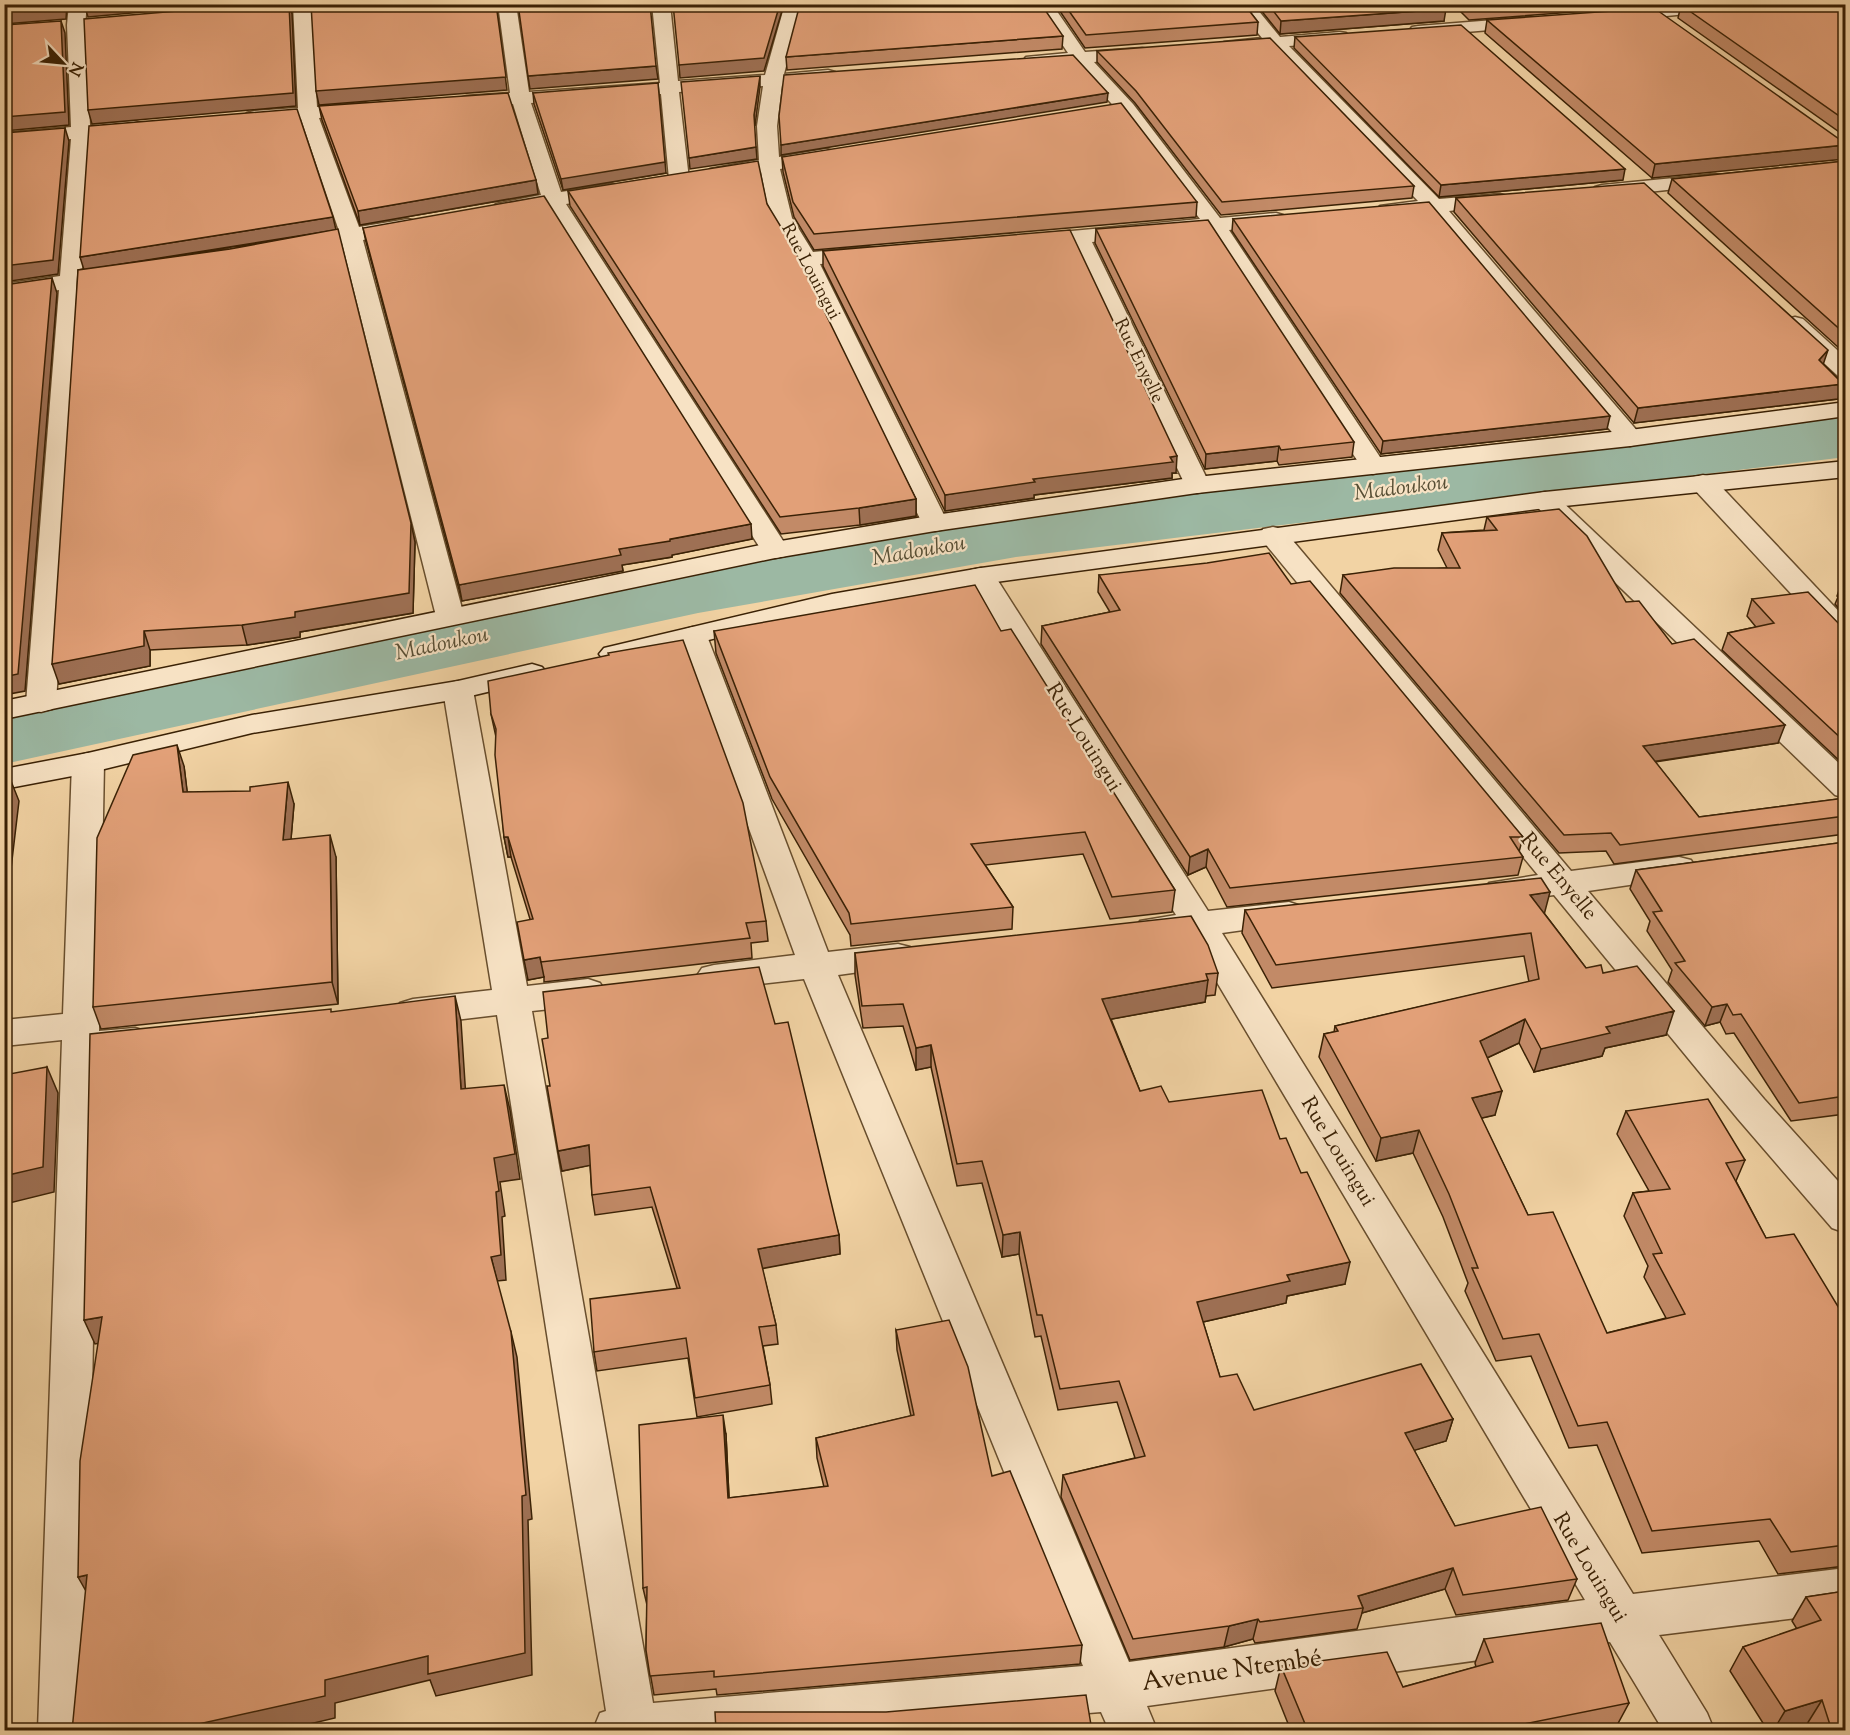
<svg xmlns="http://www.w3.org/2000/svg" width="1850" height="1735" font-family="'Sorts Mill Goudy',serif">
<rect width="100%" height="100%" fill="#f2d3a4"/>
<filter id="stains"><feTurbulence type="fractalNoise" baseFrequency=".00333" numOctaves="4"/><feColorMatrix values="0 0 0 0 .2 0 0 0 0 .09 0 0 0 0 .02 0 0 0 .5 -.17"/></filter>
<radialGradient id="worn" r=".72"><stop offset=".6" stop-color="#630" stop-opacity="0"/><stop offset="1" stop-color="#630" stop-opacity=".3"/></radialGradient>
<g fill="none" stroke-linecap="round" stroke-linejoin="round">
<polygon fill="#9cb8a3" fill-rule="evenodd" points="1846,417 1846,457 1016,557 698,613 4,764 4,713 698,569 1016,513"/>
<g stroke="#684e2d" stroke-width="3">
<g id="street">
<polygon points="69,4 87,4 85,25 90,125 134,121 141,123 144,127 141,131 134,133 90,137 82,273 122,267 130,269 133,274 130,279 81,287 56,703 52,709 41,712 30,709 26,703 59,290 4,298 4,284 60,276 71,139 4,145 4,133 71,127 67,25"/>
<polygon points="293,4 311,4 317,107 364,103 371,105 374,109 371,113 364,115 319,118 359,227 408,219 415,221 419,225 415,229 363,240 464,616 460,622 450,625 440,622 436,616 342,243 297,251 289,250 286,245 289,240 339,231 301,119 254,123 247,121 244,117 247,113 254,111 298,108"/>
<polygon points="498,4 516,4 529,92 660,83 652,4 670,4 678,81 765,75 785,4 802,4 784,74 828,70 835,72 837,76 835,80 828,82 782,85 777,126 779,157 826,149 833,151 836,155 833,159 826,161 780,169 792,218 813,252 867,247 875,249 878,254 875,259 867,261 820,264 948,523 944,529 935,531 926,529 922,523 795,259 770,218 761,172 717,179 710,177 707,173 710,169 759,160 757,126 763,86 679,92 689,179 686,183 672,183 669,179 661,94 531,103 561,192 612,184 619,186 622,190 619,194 612,196 566,204 789,550 785,556 775,558 765,556 547,207 503,214 496,212 493,208 496,204 541,195 513,104 467,108 460,106 458,102 460,98 467,96 510,93"/>
<polygon points="1035,4 1052,4 1085,52 1142,48 1148,49 1151,53 1148,57 1142,58 1094,62 1133,104 1220,218 1276,213 1283,215 1287,219 1283,223 1229,230 1386,466 1382,471 1373,474 1364,471 1209,231 1092,242 1210,485 1206,491 1197,493 1188,491 1071,244 1029,247 1021,246 1018,241 1021,236 1029,235 1200,219 1119,112 1075,63 1026,65 1023,61 1026,57 1068,53"/>
<polygon points="1235,4 1253,4 1280,37 1340,32 1346,33 1349,37 1346,41 1340,42 1289,46 1439,199 1500,194 1507,196 1510,200 1507,204 1449,211 1639,433 1643,438 1639,443 1630,446 1621,443 1428,213 1387,216 1380,214 1377,210 1380,206 1418,201 1271,48 1230,51 1224,50 1221,46 1224,42 1262,38"/>
<polygon points="1680,4 1745,4 1737,9 1616,21 1610,20 1607,16 1610,12 1616,11"/>
<polygon points="1531,17 1537,18 1540,22 1537,26 1418,36 1412,35 1409,31 1412,27 1418,26"/>
<polygon points="1715,174 1722,176 1725,180 1722,184 1602,197 1595,195 1592,191 1595,187 1602,185"/>
<polygon points="1795,317 1803,319 1846,358 1846,378 1838,376 1787,329 1783,324 1787,319"/>
<polygon points="1703,475 1712,477 1846,619 1846,645 1836,642 1694,489 1690,483 1694,477"/>
<polygon points="1545,492 1554,494 1846,770 1846,798 1835,795 1536,506 1532,500 1536,494"/>
<polygon points="1273,527 1283,529 1571,871 1679,857 1691,860 1696,868 1691,876 1588,891 1764,1099 1846,1190 1846,1233 1832,1228 1738,1119 1554,895 1501,902 1489,899 1484,891 1489,883 1538,875 1263,541 1260,535 1263,529"/>
<polygon points="981,568 991,570 995,576 1208,911 1289,902 1301,906 1306,914 1301,922 1222,933 1633,1594 1846,1568 1846,1612 1659,1635 1707,1713 1714,1730 1663,1730 1610,1642 1147,1706 1157,1730 1109,1730 1101,1712 886,1730 593,1730 600,1713 606,1711 497,1015 413,1025 400,1021 395,1012 400,1003 413,999 492,990 443,690 447,684 458,681 469,684 473,690 527,986 588,979 600,983 606,992 600,1001 588,1005 532,1011 653,1703 1083,1666 804,979 714,989 702,986 696,977 702,968 714,965 795,955 679,636 683,630 693,627 703,630 707,636 828,952 898,944 910,947 915,956 910,965 838,975 1129,1662 1585,1600 1190,937 1152,941 1140,937 1135,929 1140,921 1176,915 967,576 971,570"/>
<polygon points="88,753 99,756 104,763 99,1031 135,1028 148,1032 153,1041 148,1050 135,1054 98,1058 86,1730 38,1730 62,1040 4,1046 4,1020 63,1014 72,763 77,756"/>
</g>
</g>
<g stroke="#3a2105" stroke-width="3">
<g id="secondary">
<polygon points="1846,402 1846,416 1630,446 1197,493 935,531 775,558 4,719 4,701 775,542 935,515 1197,477 1630,430"/>
<polygon points="1846,461 1846,477 1545,508 981,584 832,610 614,663 604,660 599,654 604,648 832,594 981,568 1545,492"/>
<polygon points="532,664 542,667 547,673 542,679 458,699 252,733 88,773 4,789 4,769 88,753 252,715 458,681"/>
</g>
</g>
<use href="#street" fill="#f7e2c4" fill-rule="evenodd"/>
<use href="#secondary" fill="#f7e2c4" fill-rule="evenodd"/>
</g>
<g fill="#c28a67" stroke="#3a2105" stroke-width="1.5" fill-rule="evenodd">
<polygon points="1055,4 1244,4 1258,22 1257,35 1085,48"/>
<polygon points="1256,4 1442,4 1444,21 1280,34"/>
<polygon points="1453,4 1641,4 1639,7 1469,20"/>
<polygon points="1845,4 1845,136 1678,18 1681,5"/>
<polygon points="1487,20 1842,141 1652,178 1485,33"/>
<polygon points="1063,36 1062,49 787,70 786,57"/>
<polygon points="1295,37 1623,180 1439,197 1294,48"/>
<polygon points="1097,51 1414,186 1412,198 1221,215 1135,103 1097,62"/>
<polygon points="533,93 666,173 563,190 534,104"/>
<polygon points="319,106 536,180 538,194 360,225 322,120"/>
<polygon points="782,157 1197,202 1196,217 814,250 794,217 783,172"/>
<polygon points="1845,161 1845,344 1843,343 1839,348 1668,193 1672,179"/>
<polygon points="568,191 767,204 916,499 916,516 860,525 781,534 570,206"/>
<polygon points="1456,198 1823,364 1843,384 1838,399 1634,423 1454,212"/>
<polygon points="1233,219 1607,429 1381,454 1232,231"/>
<polygon points="363,228 752,539 672,555 672,557 622,565 623,571 462,601 366,242"/>
<polygon points="1096,229 1354,442 1352,457 1279,465 1277,461 1205,469 1095,243"/>
<path d="M336 230 415 542 413 613 300 632V637L247 645 150 650V666L59 684 78 270ZM315 234 230 249 129 263Z"/>
<polygon points="823,251 1176,473 1172,473 1172,478 1034,495 1034,498 945,511 823,266"/>
<polygon points="1487,517 1626,602 1672,644 1778,743 1655,762 1699,817 1845,798 1845,834 1614,864 1606,851 1559,853 1340,593 1343,575 1447,568 1438,550 1442,533 1484,530"/>
<polygon points="1099,575 1291,584 1523,837 1519,852 1523,857 1518,875 1227,907 1206,867 1188,875 1041,644 1042,626 1110,612 1098,592"/>
<polygon points="1845,578 1845,616 1835,604 1838,597 1837,596 1843,579"/>
<polygon points="1752,599 1845,628 1845,766 1722,650 1728,633 1756,627 1747,616"/>
<polygon points="714,631 1001,631 1175,890 1172,912 1110,919 1083,854 985,865 1013,907 1012,929 851,946 850,935 772,799 716,653"/>
<polygon points="491,714 766,921 768,941 751,943 752,958 544,982 544,977 528,980 530,919 511,857 508,857 504,837 496,737"/>
<polygon points="184,766 187,792 294,804 291,839 336,857 338,1004 101,1029 93,1007"/>
<polygon points="1845,842 1845,1114 1791,1121 1734,1033 1726,1034 1720,1022 1705,1026 1668,982 1672,970 1647,931 1650,921 1630,889 1636,870"/>
<polygon points="1245,910 1544,913 1586,968 1603,973 1666,1035 1605,1048 1602,1056 1534,1072 1519,1043 1487,1058 1495,1115 1481,1118 1528,1215 1607,1333 1666,1318 1644,1277 1648,1266 1624,1216 1633,1193 1649,1191 1617,1134 1626,1111 1745,1160 1736,1181 1766,1238 1845,1318 1845,1566 1778,1574 1759,1541 1642,1553 1597,1445 1569,1448 1531,1356 1496,1361 1465,1291 1468,1283 1443,1217 1413,1153 1376,1161 1319,1057 1324,1034 1334,1032 1335,1026 1529,982 1524,956 1272,988 1242,933"/>
<polygon points="855,953 1218,973 1215,995 1206,996 1205,1002 1111,1019 1140,1091 1169,1102 1280,1139 1345,1284 1287,1296 1286,1303 1203,1322 1220,1377 1254,1410 1453,1419 1446,1441 1414,1450 1455,1526 1577,1579 1568,1600 1456,1615 1445,1589 1362,1613 1357,1629 1255,1643 1253,1639 1224,1647 1130,1660 1061,1497 1063,1475 1135,1458 1117,1402 1058,1410 1041,1336 1035,1337 1019,1254 1002,1257 982,1183 957,1186 931,1067 916,1070 903,1026 863,1028 855,975"/>
<polygon points="775,1024 839,1235 840,1254 762,1268 776,1325 778,1344 763,1346 770,1385 772,1404 697,1417 688,1358 597,1371 594,1352 677,1288 652,1207 595,1215 592,1195 590,1165 562,1171 558,1151"/>
<polygon points="896,1330 992,1476 1082,1645 1080,1664 717,1695 716,1689 654,1695 646,1650 647,1605 643,1588 726,1435 729,1498 824,1487 817,1458 816,1438 911,1416 897,1350"/>
<polygon points="1845,1591 1845,1731 1809,1731 1807,1724 1783,1731 1768,1731 1730,1671 1743,1647 1797,1629 1792,1621 1806,1597"/>
<polygon points="1484,1639 1629,1703 1616,1727 1599,1731 1291,1731 1275,1691 1281,1666 1403,1687 1476,1667 1475,1663"/>
</g>
<g fill="#9e7054" stroke="#3a2105" stroke-width="1.5">
<polygon points="63,4 67,4 66,19 4,24 4,11"/>
<polygon points="84,4 231,4 88,17"/>
<polygon points="290,4 292,14 296,106 92,124 88,110"/>
<polygon points="496,4 507,90 319,105 316,91"/>
<polygon points="780,4 784,4 764,71 680,78 679,65"/>
<polygon points="1446,9 1444,21 1280,34 1281,21"/>
<polygon points="61,21 65,33 69,125 4,131 4,117"/>
<polygon points="656,66 658,79 530,89 528,76"/>
<polygon points="760,76 760,87 755,126 754,115"/>
<polygon points="658,83 666,173 563,190 561,179"/>
<polygon points="1108,93 1107,102 781,155 781,145"/>
<polygon points="65,128 69,141 58,274 4,282 4,266"/>
<polygon points="1845,145 1845,159 1652,178 1655,164"/>
<polygon points="756,147 757,159 690,169 689,158"/>
<polygon points="1625,169 1623,180 1439,197 1441,185"/>
<polygon points="536,180 538,194 360,225 358,211"/>
<polygon points="333,217 336,230 84,270 80,257"/>
<polygon points="52,278 57,293 25,691 4,695 4,677"/>
<polygon points="1845,331 1845,337 1843,343 1839,348 1844,333"/>
<polygon points="1828,350 1823,365 1819,360"/>
<polygon points="1843,384 1838,399 1634,423 1638,408"/>
<polygon points="1610,416 1607,429 1381,454 1383,441"/>
<polygon points="1279,446 1277,461 1205,469 1206,454"/>
<polygon points="1177,456 1176,473 1172,473 1172,478 1034,495 1034,498 945,511 945,495 1033,479"/>
<polygon points="916,499 916,516 860,525 859,508"/>
<polygon points="411,523 415,542 413,613 300,632 300,637 247,645 242,625 295,612"/>
<polygon points="751,524 752,539 672,555 672,557 622,565 623,571 462,601 459,585 619,549"/>
<polygon points="144,631 150,650 150,666 59,684 52,664"/>
<polygon points="1785,725 1778,743 1637,764 1643,746"/>
<polygon points="177,745 184,766 190,814 183,792"/>
<polygon points="9,776 19,801 10,877 4,878 4,812"/>
<polygon points="288,782 294,804 289,862 283,840"/>
<polygon points="330,835 336,857 338,1004 332,982"/>
<polygon points="504,837 508,837 511,857 508,857"/>
<polygon points="1208,849 1206,867 1188,875 1190,857"/>
<polygon points="1550,892 1544,915 1530,895"/>
<polygon points="540,957 544,977 528,980 524,960"/>
<polygon points="1208,980 1205,1002 1101,1021 1102,999"/>
<polygon points="455,996 461,1021 467,1114 461,1089"/>
<polygon points="1727,1004 1720,1022 1705,1026 1712,1007"/>
<polygon points="1674,1011 1666,1035 1605,1048 1602,1056 1534,1072 1541,1049 1606,1027"/>
<polygon points="1525,1019 1519,1043 1474,1064 1480,1041"/>
<polygon points="931,1045 931,1067 916,1070 916,1048"/>
<polygon points="47,1067 58,1093 54,1192 5,1204 4,1211 4,1176"/>
<polygon points="504,1085 510,1110 520,1179 500,1182 505,1216 502,1217 506,1280 497,1281 491,1257 494,1158"/>
<polygon points="1502,1091 1495,1115 1465,1122 1472,1098"/>
<polygon points="1419,1130 1413,1153 1376,1161 1381,1138"/>
<polygon points="589,1145 592,1165 562,1171 558,1151"/>
<polygon points="1020,1232 1019,1254 1002,1257 1003,1235"/>
<polygon points="839,1235 840,1254 760,1269 758,1249"/>
<polygon points="1350,1262 1345,1284 1287,1296 1286,1303 1194,1324 1197,1302 1287,1275"/>
<polygon points="102,1317 113,1341 95,1344 84,1320"/>
<polygon points="511,1332 517,1357 532,1519 528,1520 532,1675 436,1696 430,1680 335,1703 335,1718 280,1731 167,1731 325,1680"/>
<polygon points="723,1415 726,1435 730,1518 728,1498"/>
<polygon points="1453,1419 1446,1441 1399,1455 1405,1433"/>
<polygon points="1453,1568 1445,1589 1362,1613 1363,1608 1358,1596"/>
<polygon points="87,1575 91,1600 78,1577"/>
<polygon points="1258,1619 1253,1639 1224,1647 1229,1626"/>
<polygon points="1822,1700 1807,1724 1783,1731 1773,1731 1785,1711"/>
</g>
<g fill="#e2a078" stroke="#3a2105" stroke-width="1.5">
<polygon points="4,4 63,4 62,6 4,11"/>
<polygon points="258,4 289,4 293,93 88,110 84,19"/>
<polygon points="311,4 496,4 506,77 316,91"/>
<polygon points="518,4 650,4 656,66 528,76"/>
<polygon points="673,4 780,4 764,58 679,65"/>
<polygon points="800,4 1041,4 1063,36 786,57"/>
<polygon points="1064,4 1244,4 1258,22 1086,35"/>
<polygon points="1268,4 1442,4 1446,9 1281,21"/>
<polygon points="1468,4 1508,4 1471,7"/>
<polygon points="1688,4 1845,4 1845,120 1681,5"/>
<polygon points="1654,8 1842,141 1845,142 1845,145 1655,164 1487,20"/>
<polygon points="61,21 65,112 4,117 4,25"/>
<polygon points="1461,25 1625,169 1441,185 1295,37"/>
<polygon points="1270,38 1414,186 1222,202 1136,91 1097,51"/>
<polygon points="1073,55 1108,93 781,145 779,116 784,75"/>
<polygon points="760,76 754,115 756,147 689,158 681,82"/>
<polygon points="658,83 665,162 561,179 533,93"/>
<polygon points="508,93 536,180 358,211 319,106"/>
<polygon points="1121,103 1197,202 814,234 793,202 782,157"/>
<polygon points="297,109 333,217 80,257 89,126"/>
<polygon points="65,128 53,260 4,266 4,133"/>
<polygon points="758,161 767,204 792,245 916,499 859,508 780,517 568,191"/>
<polygon points="1845,161 1845,331 1844,333 1672,179"/>
<polygon points="1644,183 1828,350 1819,360 1843,384 1638,408 1456,198"/>
<polygon points="544,196 751,524 670,539 670,541 619,549 621,555 459,585 363,228"/>
<polygon points="1429,202 1610,416 1383,441 1233,219"/>
<polygon points="1208,220 1354,442 1281,450 1279,446 1206,454 1096,229"/>
<polygon points="338,229 411,523 409,593 295,612 295,617 242,625 144,631 144,646 52,664 78,270 230,249"/>
<polygon points="1070,230 1177,456 1170,457 1173,462 1033,479 1035,482 945,495 823,251"/>
<polygon points="52,278 18,674 4,677 4,285"/>
<polygon points="1559,509 1587,536 1626,602 1639,601 1672,644 1694,639 1785,725 1643,746 1699,817 1845,798 1845,816 1620,845 1611,833 1564,835 1343,575 1394,568 1460,568 1442,533 1497,530 1487,517"/>
<polygon points="1269,553 1291,584 1310,581 1523,837 1510,837 1523,857 1230,888 1208,849 1190,857 1042,626 1120,610 1099,575 1207,563"/>
<polygon points="975,585 1001,631 1011,629 1175,890 1112,897 1085,832 971,844 1013,907 851,924 849,913 770,777 714,631"/>
<polygon points="1808,592 1841,626 1845,628 1845,742 1728,633 1774,623 1752,599"/>
<polygon points="683,640 743,803 766,921 746,923 750,938 541,962 540,957 524,960 517,922 533,919 508,837 504,837 495,755 496,729 491,714 488,681 609,655 608,653"/>
<polygon points="177,745 183,792 250,791 250,787 288,782 283,840 330,835 332,982 93,1007 97,838 133,755"/>
<polygon points="9,776 4,812 4,777"/>
<polygon points="1845,842 1845,1096 1799,1103 1741,1014 1733,1015 1727,1004 1712,1007 1675,963 1685,961 1653,912 1662,911 1636,870"/>
<polygon points="1541,878 1550,892 1530,895 1586,968 1601,965 1603,973 1637,966 1674,1011 1606,1027 1610,1033 1541,1049 1525,1019 1480,1041 1502,1091 1472,1098 1528,1215 1553,1212 1607,1333 1685,1314 1653,1254 1662,1253 1633,1193 1670,1189 1626,1111 1708,1099 1745,1160 1726,1163 1766,1238 1794,1234 1845,1318 1845,1545 1791,1552 1770,1519 1652,1531 1607,1422 1578,1426 1539,1334 1503,1339 1472,1268 1478,1268 1449,1194 1419,1130 1381,1138 1324,1034 1338,1031 1335,1026 1539,979 1531,933 1276,965 1245,910"/>
<polygon points="1191,916 1208,945 1218,973 1206,974 1208,980 1102,999 1140,1091 1161,1086 1169,1102 1262,1090 1280,1139 1286,1138 1301,1173 1307,1172 1350,1262 1287,1275 1290,1281 1197,1302 1220,1377 1237,1374 1254,1410 1421,1364 1453,1419 1405,1433 1455,1526 1541,1507 1577,1579 1463,1595 1453,1568 1358,1596 1363,1608 1260,1622 1258,1619 1229,1626 1133,1639 1063,1475 1145,1456 1119,1381 1060,1389 1042,1315 1037,1315 1020,1232 1003,1235 982,1161 957,1164 931,1045 916,1048 903,1004 862,1006 855,953"/>
<polygon points="759,967 775,1024 788,1022 839,1235 758,1249 776,1325 759,1327 770,1385 695,1398 686,1338 594,1352 590,1299 680,1288 650,1187 592,1195 589,1145 558,1151 547,1086 550,1086 542,1039 548,1038 543,992"/>
<polygon points="455,996 461,1089 504,1085 515,1154 494,1158 499,1191 496,1192 501,1255 491,1257 511,1332 526,1495 522,1496 525,1653 428,1674 428,1656 325,1680 325,1696 167,1731 72,1731 87,1575 78,1577 80,1461 102,1317 84,1320 90,1034 331,1009 331,1012"/>
<polygon points="47,1067 43,1167 4,1176 4,1075"/>
<polygon points="949,1320 968,1367 992,1476 1010,1471 1082,1645 714,1677 714,1671 650,1676 646,1650 647,1587 643,1588 639,1425 723,1415 728,1498 828,1486 816,1438 914,1415 896,1330"/>
<polygon points="1845,1591 1845,1731 1832,1731 1822,1700 1785,1711 1743,1647 1821,1620 1806,1597"/>
<polygon points="1601,1623 1629,1703 1519,1725 1522,1731 1308,1731 1281,1666 1387,1652 1403,1687 1493,1662 1484,1639"/>
<polygon points="1086,1695 1092,1731 716,1731 715,1712 886,1712"/>
</g>
<g text-anchor="middle" dominant-baseline="central" stroke-width="4.5" stroke-linejoin="round" paint-order="stroke">
<g font-size="18" fill="#3a2105" stroke="#f7e2c4">
<text transform="translate(810 272) rotate(62)">Rue Louingui</text>
<text transform="translate(1138 361) rotate(64)">Rue Enyelle</text>
</g>
<g font-size="21" fill="#3a2105" stroke="#f7e2c4">
<text transform="translate(1083 738) rotate(58)">Rue Louingui</text>
<text transform="translate(1558 877) rotate(50)">Rue Enyelle</text>
<text transform="translate(1337 1152) rotate(59)">Rue Louingui</text>
<text transform="translate(1589 1568) rotate(59)">Rue Louingui</text>
</g>
<g font-size="22" font-style="italic" fill="#574e34" stroke="#f7e2c4">
<text transform="translate(1401 489) rotate(-7)">Madoukou</text>
<text transform="translate(919 552) rotate(-10)">Madoukou</text>
<text transform="translate(442 645) rotate(-12)">Madoukou</text>
</g>
<g font-size="26" fill="#3a2105" stroke="#f7e2c4">
<text transform="translate(1232 1671) rotate(-8)">Avenue Ntembé</text>
</g>
</g>
<rect width="1850" height="1735" fill="none" stroke="#f2d3a4" stroke-width="24"/>
<rect x="6" y="6" width="1838" height="1723" fill="none" stroke="#3a2105" stroke-width="3"/>
<rect x="12" y="12" width="1826" height="1711" fill="none" stroke="#3a2105" stroke-width="1.5"/>
<g transform="translate(63 63) rotate(116)" stroke="#f7e2c4" stroke-width="4.5" paint-order="stroke">
<path d="M0-4.5L10 22L0 15L-10 22Z" fill="#3a2105"/>
<text y="-9" font-size="16" font-weight="bold" text-anchor="middle" fill="#3a2105">N</text>
</g>
<rect width="100%" height="100%" filter="url(#stains)"/>
<rect width="100%" height="100%" fill="url(#worn)"/>
</svg>
